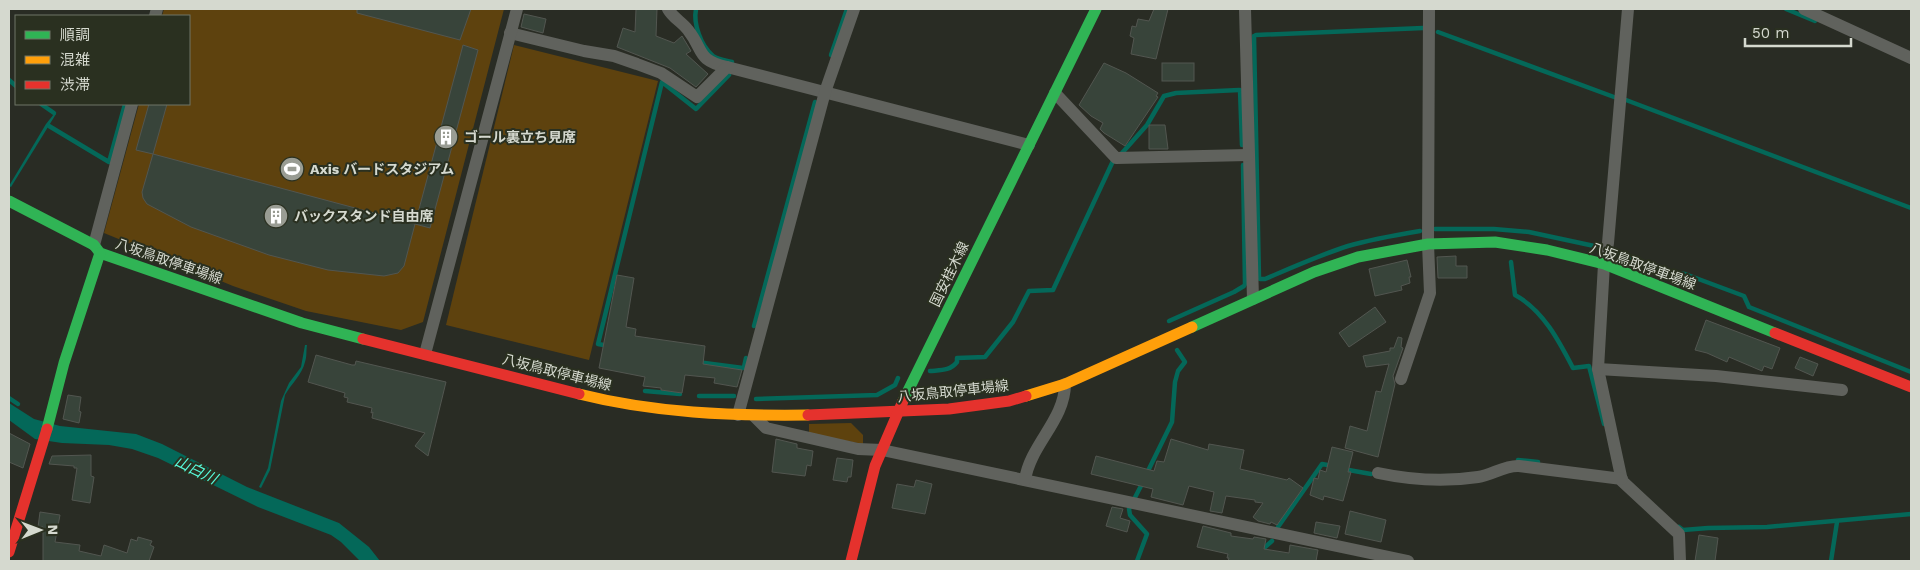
<svg xmlns="http://www.w3.org/2000/svg" width="1920" height="570" font-family="'Work Sans','Noto Sans JP',sans-serif">
<rect width="100%" height="100%" fill="#292c24"/>
<g fill="#5e420e">
<polygon points="164,9 504,9 423,322 401,330 306,311 233,286 104,233 139,104 189,104 189,16 162,16"/>
<polygon points="514,45 658,81 589,360 446,325"/>
<polygon points="851,423 863,435 863,444 809,434 809,424"/>
</g>
<g fill="#046859">
<polygon points="54,114 56,114 11,187 9,186 46,124"/>
<path d="M305 345H307C306 351 307 357 305 362 302 375 291 384 285 395L270 470 261 488 259 487 268 468 281 401 289 383 301 367Z"/>
<polygon points="9,403 34,419 60,426 136,434 162,444 247,487 339,523 369,547 380,561 360,561 341,542 331,535 258,507 158,458 132,449 109,445 62,443 35,439 9,420"/>
</g>
<g fill="none" stroke-linecap="round" stroke-linejoin="round">
<g stroke="#046859" stroke-width="4.5">
<path d="M696 9C693 24 701 46 713 56 718 60 726 60 732 62"/>
<polyline points="1786,9 1815,21"/>
<polyline points="1438,32 1614,97"/>
<polyline points="1256,35 1423,28"/>
<polyline points="1254,36 1259,278"/>
<polyline points="831,55 847,9"/>
<polyline points="9,80 16,86"/>
<polyline points="1240,90 1242,145"/>
<polyline points="1626,100 1911,208"/>
<polyline points="41,104 54,113"/>
<polyline points="49,126 109,162 125,104"/>
<polyline points="1122,153 1147,125 1164,96 1176,93 1239,90"/>
<polyline points="1243,165 1245,284"/>
<polyline points="1435,229 1494,229 1529,232 1599,247"/>
<polyline points="1615,252 1661,271 1685,274 1744,296 1749,307 1911,372"/>
<path d="M1511 262 1515 295C1543 310 1559 341 1573 368L1589 366 1604 424"/>
<path d="M1260 279H1265C1293 267 1320 255 1348 246 1372 239 1396 235 1420 231"/>
<polyline points="1169,321 1234,292 1244,286"/>
<polyline points="754,326 815,102"/>
<polyline points="609,346 598,344 662,82 696,109 729,75"/>
<polyline points="697,362 743,368"/>
<polyline points="744,367 746,358"/>
<path d="M930 371C941 370 950 371 957 362V358L985 357 1013 322 1029 291 1053 290 1113 161"/>
<polyline points="645,391 680,394"/>
<polyline points="699,396 734,396"/>
<polyline points="9,398 18,404"/>
<polyline points="756,399 877,395 895,385 898,378"/>
<polyline points="1518,460 1538,462"/>
<polyline points="1343,469 1371,474"/>
<polyline points="1146,475 1172,422 1175,382 1178,371 1185,362 1177,350"/>
<polyline points="1278,527 1322,464 1333,466"/>
<polyline points="1679,527 1683,530 1708,528 1767,527 1911,514"/>
<polyline points="1137,561 1147,534 1130,515 1129,509 1143,482"/>
<polyline points="1258,561 1264,548 1272,541"/>
<polyline points="1831,561 1837,522"/>
</g>
</g>
<g fill="#38443a" stroke="#525650">
<polygon points="357,9 471,9 460,40 357,13"/>
<polygon points="636,9 657,9 656,36 674,43 682,36 691,51 686,54 708,74 696,87 670,68 617,47 623,28 635,32"/>
<polygon points="1154,9 1168,9 1156,59 1131,54 1134,38 1130,36 1132,26 1136,27 1138,19 1149,21"/>
<polygon points="524,14 546,19 543,33 521,27"/>
<polygon points="463,45 478,50 430,228 415,224"/>
<polygon points="1104,63 1126,73 1158,93 1156,96 1158,97 1125,146 1104,133 1100,129 1103,123 1091,116 1079,105"/>
<rect x="1162" y="63" width="32" height="18"/>
<polygon points="149,104 167,104 153,154 136,150"/>
<polygon points="1149,125 1165,125 1168,149 1149,149"/>
<polygon points="153,154 415,224 404,266 398,273 384,276 328,270 269,255 191,227 147,204 143,198 142,192"/>
<polygon points="1456,256 1456,266 1467,266 1467,278 1438,278 1437,257"/>
<polygon points="1407,260 1411,277 1409,277 1410,283 1401,286 1402,290 1375,296 1369,269"/>
<polygon points="617,275 634,278 626,327 636,329 635,336 705,346 703,364 742,370 737,387 714,383 715,378 685,375 682,393 661,390 661,388 643,386 645,377 599,368"/>
<polygon points="1375,307 1386,322 1349,347 1339,333"/>
<polygon points="1706,320 1780,348 1772,369 1764,366 1762,371 1729,357 1727,362 1707,353 1695,350"/>
<polygon points="1398,337 1402,338 1401,347 1403,348 1393,376 1395,384 1378,457 1345,448 1350,426 1367,431 1376,391 1381,392 1389,364 1366,367 1363,356 1390,351 1390,348 1394,348"/>
<polygon points="316,355 352,365 355,365 356,361 446,382 428,456 415,446 425,433 372,418 373,412 371,413 372,408 347,402 348,398 344,397 345,393 308,382"/>
<polygon points="1800,357 1818,364 1813,376 1795,368"/>
<polygon points="68,395 81,397 79,411 81,412 79,423 63,419"/>
<polygon points="9,433 30,444 23,468 9,462"/>
<polygon points="776,439 797,444 797,448 813,451 811,466 807,465 805,476 772,472"/>
<polygon points="1171,439 1208,450 1209,444 1244,450 1240,469 1287,480 1289,478 1303,488 1277,525 1271,522 1270,524 1258,521 1253,517 1263,503 1255,502 1255,500 1226,496 1222,513 1210,511 1214,492 1189,486 1183,505 1151,497 1153,489 1091,474 1096,456 1154,471 1157,461 1164,462"/>
<polygon points="1332,447 1353,452 1348,472 1351,472 1343,501 1324,496 1323,500 1310,495 1314,478 1318,479 1320,470 1326,472"/>
<polygon points="91,455 91,476 94,477 90,503 72,500 77,468 74,468 74,466 49,464 52,456"/>
<polygon points="837,458 853,460 851,477 848,477 847,482 833,480"/>
<polygon points="916,480 932,484 925,514 892,508 897,484 914,487"/>
<polygon points="1112,507 1123,509 1120,518 1130,521 1127,532 1106,526"/>
<polygon points="1350,511 1386,520 1381,542 1345,534"/>
<polygon points="40,512 60,515 55,542 80,545 79,551 101,556 104,545 127,553 131,539 137,541 138,537 152,541 150,545 154,547 149,561 43,561 43,527 38,527"/>
<polygon points="1316,522 1340,526 1337,538 1314,533"/>
<polygon points="1203,526 1231,533 1231,536 1253,539 1254,537 1266,539 1264,549 1289,553 1290,545 1318,550 1316,561 1228,561 1229,558 1227,558 1228,554 1197,547"/>
<polygon points="1699,535 1718,538 1715,561 1695,561"/>
</g>
<g fill="none" stroke-linecap="round" stroke-linejoin="round">
<g stroke="#60625d" stroke-width="12">
<path d="M668 9C673 18 682 22 688 30 704 50 696 60 727 67"/>
<polyline points="1245,9 1253,299"/>
<polyline points="1628,9 1608,243 1604,264 1598,369 1622,481 1679,534 1680,561"/>
<polyline points="1804,9 1911,58"/>
<polyline points="155,16 157,9"/>
<polyline points="510,33 584,51 614,56 637,64 661,73 697,97 727,67 1029,145"/>
<polyline points="1055,93 1116,158 1248,155"/>
<polyline points="94,245 132,104"/>
<polyline points="425,354 517,9"/>
<polyline points="1598,369 1716,376 1842,390"/>
<polyline points="1401,379 1430,293 1428,244 1429,9"/>
<polyline points="738,415 825,92 854,9"/>
<polyline points="754,416 766,428 858,449 882,450 1408,561"/>
<path d="M1378 473C1411 480 1445 482 1478 477 1492 475 1505 465 1519 466L1622 479"/>
<path d="M1025 480C1030 445 1065 420 1065 384"/>
</g>
<g stroke="#30b455" stroke-width="11">
<polyline points="9,201 94,245 100,253 302,323 363,339"/>
<polyline points="1192,327 1314,272 1358,257 1428,244 1495,242 1547,250 1604,264 1775,333"/>
<polyline points="903,401 1096,9"/>
<polyline points="47,429 64,363 100,253"/>
</g>
<g stroke="#ff9f0a" stroke-width="11">
<path d="M579 394C654 413 732 416 808 415"/>
<polyline points="1026,396 1065,384 1192,327"/>
</g>
<g stroke="#e5322d" stroke-width="11">
<polyline points="1775,333 1911,387"/>
<polyline points="363,339 579,394"/>
<polyline points="808,415 949,409 1009,401 1026,396"/>
<polyline points="9,552 47,429"/>
<polyline points="851,561 875,466 903,401"/>
</g>
</g>
<defs>
<g id="building-disc" transform="scale(1.25)"><circle r="9.5" fill="#999c93" stroke="#2a3020"/><path d="M-4-6H4V6H1V3H-1V6H-4ZM-2.5-4.3h1.7v1.8h-1.7ZM.8-4.3h1.7v1.8H.8ZM-2.5-1h1.7V.8h-1.7ZM.8-1h1.7V.8H.8Z" fill="#fff"/></g>
<g id="stadium-disc" transform="scale(1.25)"><circle r="9.5" fill="#999c93" stroke="#2a3020"/><path d="M0-5a6.5 5 0 1 0 0 10a6.5 5 0 1 0 0-10ZM-3.5-1.8h7v3.6h-7Z" fill="#fff"/></g>
</defs>
<g fill-rule="evenodd">
<use href="#building-disc" x="446" y="137"/>
<use href="#stadium-disc" x="292" y="169"/>
<use href="#building-disc" x="276" y="216"/>
</g>
<g text-anchor="middle" dominant-baseline="central" stroke-width="4" stroke-linejoin="round" paint-order="stroke">
<g font-size="14" font-weight="bold" fill="#d5d9cf" stroke="#2a3020" text-anchor="start">
<text x="464" y="137">ゴール裏立ち見席</text>
<text x="310" y="169">Axis バードスタジアム</text>
<text x="294" y="216">バックスタンド自由席</text>
</g>
<g font-size="14" fill="#d5d9cf" stroke="#2a3020">
<text transform="translate(169 261) rotate(19)">八坂鳥取停車場線</text>
<text transform="translate(1643 266) rotate(20)">八坂鳥取停車場線</text>
<text transform="translate(949 274) rotate(-64)">国安桂木線</text>
<text transform="translate(557 372) rotate(14)">八坂鳥取停車場線</text>
<text transform="translate(953 391) rotate(-6)">八坂鳥取停車場線</text>
</g>
<g font-size="15" font-style="italic" fill="#57fbdc" stroke="#2a3020">
<text transform="translate(196 470) rotate(26)">山白川</text>
</g>
</g>
<rect width="1920" height="570" fill="none" stroke="#d5d9cf" stroke-width="20"/>
<rect x="15" y="15" width="175" height="90" fill="#2a3020" stroke="#6e7466"/>
<rect x="25" y="31" width="25" height="8" fill="#30b455" stroke="#6e7466"/>
<text x="60" y="40" font-size="15" fill="#d5d9cf">順調</text>
<rect x="25" y="56" width="25" height="8" fill="#ff9f0a" stroke="#6e7466"/>
<text x="60" y="65" font-size="15" fill="#d5d9cf">混雑</text>
<rect x="25" y="81" width="25" height="8" fill="#e5322d" stroke="#6e7466"/>
<text x="60" y="90" font-size="15" fill="#d5d9cf">渋滞</text>
<g transform="translate(40 530) rotate(89)" stroke="#2a3020" stroke-width="4" paint-order="stroke">
<path d="M0-4L9 19L0 12L-9 19Z" fill="#d5d9cf"/>
<text y="-8" font-size="14" font-weight="bold" text-anchor="middle" fill="#d5d9cf">N</text>
</g>
<path d="M1745 38v8h106v-8" fill="none" stroke="#d5d9cf" stroke-width="2.5"/>
<text x="1752" y="38" font-size="15" fill="#d5d9cf" stroke="#2a3020" stroke-width="4" paint-order="stroke">50 m</text>
</svg>
